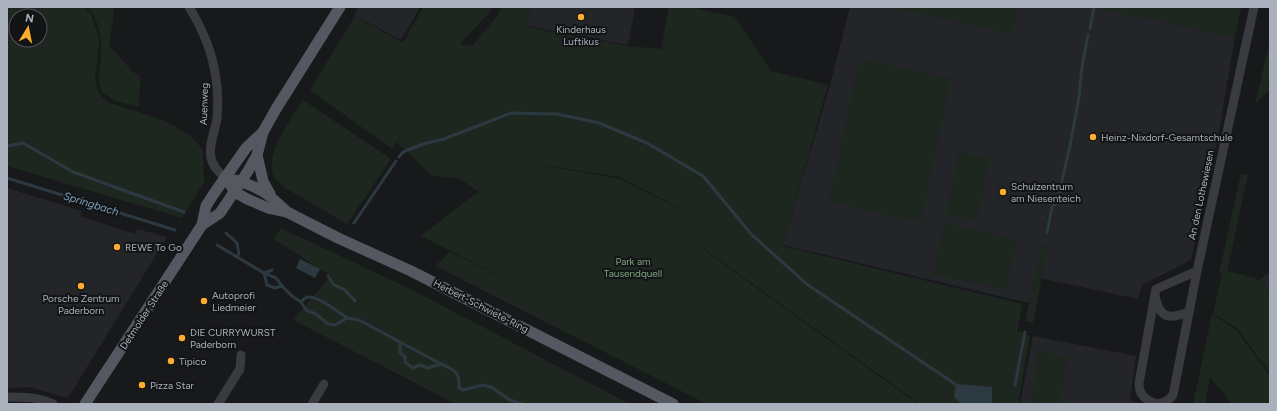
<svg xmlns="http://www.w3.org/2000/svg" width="1277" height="411" font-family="Figtree,sans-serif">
<rect width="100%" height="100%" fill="#18191b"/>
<g fill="#242528">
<polygon points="359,7 420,7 401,40 354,15"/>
<polygon points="531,7 635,7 628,45 527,26"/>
<polygon points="850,7 1099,7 1099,8 1235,37 1218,138 1191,260 1142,285 1138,299 1035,277 1029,303 783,245 830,85"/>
<polygon points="7,188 82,211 80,216 135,234 137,229 167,237 68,398 29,387 7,388"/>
<polygon points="1270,271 1270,292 1259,280"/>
<polygon points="1033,336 1136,356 1130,399 1137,404 1020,404"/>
</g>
<g fill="#1e271f" fill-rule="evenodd">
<path d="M7 7H85L91 15 99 38 98 57 95 74 96 87 101 97 110 103 163 120 178 128 193 138 203 150 204 182 182 218 7 166ZM16 16H40V40H16Z"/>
<path d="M87 7H112L114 13 109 45 133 72 140 76 139 107 115 101 102 92C101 87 99 81 99 76 99 70 101 63 101 57 102 39 100 20 87 7Z"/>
<polygon points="423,7 492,7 490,12 460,44 472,46 497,16 502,7 530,7 528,27 628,46 661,49 669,7 690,7 735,17 771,71 828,85 783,246 1022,304 1017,331 1030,336 1018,404 920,404 704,249 710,224 620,177 524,162 620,179 710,224 704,250 918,404 707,404 435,266 450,252 544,299 421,236 498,176 478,191 458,178 432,176 397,142 421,105 392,149 310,90 355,16 403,43"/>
<polygon points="888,7 1018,7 1012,34"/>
<polygon points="1099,7 1241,7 1235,37 1098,8"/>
<polygon points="1270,40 1270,82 1267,85 1270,90 1255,104"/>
<polygon points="859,59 951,78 921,222 829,202"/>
<path d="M303 100 391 159 347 224 282 186C280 183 276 180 274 177 263 155 292 118 303 100Z"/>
<polygon points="959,152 990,159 977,220 946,214"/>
<polygon points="1241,174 1248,175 1227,271 1256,278 1256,280 1259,280 1270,292 1270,373 1237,328 1213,313 1222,274 1219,273"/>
<polygon points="1048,212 1054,214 1050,234 1044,233"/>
<polygon points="944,224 1017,239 1006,290 933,274"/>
<polygon points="281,228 412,290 630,404 456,404 293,320 331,276 274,239"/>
<polygon points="1042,244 1048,245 1033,323 1025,321"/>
<polygon points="1212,314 1236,330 1270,376 1270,404 1232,404 1210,377 1205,404 1193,404"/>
<polygon points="1038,352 1067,356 1060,404 1031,404"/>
</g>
<g fill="#2d3941">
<polygon points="300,259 320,269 315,278 296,268"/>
<polygon points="956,384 992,387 992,404 961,404 954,397"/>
</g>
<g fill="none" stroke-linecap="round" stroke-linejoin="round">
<g stroke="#2d3941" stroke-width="3">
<polyline points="1090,28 1094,7"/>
<polyline points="7,146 23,143 73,172 184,212"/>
<polyline points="399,157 403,152 423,144 444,139 511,113 557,114 599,123 647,143 703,176 752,235 808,285 958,386"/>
<polyline points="7,178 175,230"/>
<polyline points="354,223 396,161"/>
<polyline points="1047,232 1052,207 1057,202 1070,146 1079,97 1082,67 1088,35"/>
<polyline points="226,233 237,243 239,254 236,257"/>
<path d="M217 245 264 273 267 285 275 288 282 286 292 296 301 302 306 310 316 314 328 324 335 325 347 318 359 320 441 364C455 370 460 372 459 388L463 390 483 385 491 387 510 400 522 404"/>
<polyline points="264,273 276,278 282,286"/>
<polyline points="264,273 272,270"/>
<polyline points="328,276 334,285 345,290 355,301"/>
<path d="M301 302C303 300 305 297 309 297 319 297 339 312 347 318"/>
<polyline points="400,343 400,352 405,357 405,362 413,368 420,365 428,368 441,364"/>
<polyline points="1015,385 1025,332"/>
</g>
<g stroke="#393b40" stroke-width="9">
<path d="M189 7C202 28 213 54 216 79 218 91 218 106 217 119 215 131 208 146 211 158 213 167 218 172 225 177"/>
<path d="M1155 296C1160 320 1170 319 1189 312"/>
<path d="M7 397C22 397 40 397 53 404"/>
<polyline points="218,404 240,369 241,355"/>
<polyline points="312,404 324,384"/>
<path d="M1156 404C1145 399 1139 396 1139 383L1156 289 1197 271"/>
<polyline points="1157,404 1167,401 1173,395 1197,271 1254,7"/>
</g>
<g stroke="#555860" stroke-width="11">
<polyline points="257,155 263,181 270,194"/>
<polyline points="225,177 235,192 247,199 268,208 287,212 338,238 411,271 673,404"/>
<path d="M235 180C260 187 270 195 287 212"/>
<polyline points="202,225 220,213 248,171 257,155 263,132 276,109 340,7"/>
<polyline points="85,404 202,225 206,206 213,195 246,148 263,132"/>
</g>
</g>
<g fill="#ffad2c" stroke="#131416" stroke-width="1.5">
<circle cx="581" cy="17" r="4"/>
<circle cx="1093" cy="137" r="4"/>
<circle cx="1003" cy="192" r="4"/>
<circle cx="117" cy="247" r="4"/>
<circle cx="81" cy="286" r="4"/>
<circle cx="204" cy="301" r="4"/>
<circle cx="182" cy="338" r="4"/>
<circle cx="171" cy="361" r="4"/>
<circle cx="142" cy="385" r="4"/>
</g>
<g text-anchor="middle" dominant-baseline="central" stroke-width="4" stroke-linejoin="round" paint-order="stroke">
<g font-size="10" fill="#aab0bc" stroke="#131416" text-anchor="start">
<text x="581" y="29" text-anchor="middle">Kinderhaus<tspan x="581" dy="12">Luftikus</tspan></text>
<text x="1101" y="137">Heinz-Nixdorf-Gesamtschule</text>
<text x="1011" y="186">Schulzentrum<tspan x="1011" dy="12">am Niesenteich</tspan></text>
<text x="125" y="247">REWE To Go</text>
<text x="212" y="295">Autoprofi<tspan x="212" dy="12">Liedmeier</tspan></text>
<text x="81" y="298" text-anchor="middle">Porsche Zentrum<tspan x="81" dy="12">Paderborn</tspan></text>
<text x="190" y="332">DIE CURRYWURST<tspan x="190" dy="12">Paderborn</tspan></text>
<text x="179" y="361">Tipico</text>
<text x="150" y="385">Pizza Star</text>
</g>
<g font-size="10" fill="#aab0bc" stroke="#131416">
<text transform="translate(204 104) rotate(-88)">Auenweg</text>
<text transform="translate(1201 195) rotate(-78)">An den Lothewiesen</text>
<text transform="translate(481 306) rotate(27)">Herbert-Schwiete-Ring</text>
<text transform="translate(144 315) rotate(-57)">Detmolder Straße</text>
</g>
<g font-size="10" fill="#7fa87f" stroke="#131416">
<text x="633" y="261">Park am<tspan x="633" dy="12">Tausendquell</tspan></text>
</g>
<g font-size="11" font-style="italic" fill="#7ea1ba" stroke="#131416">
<text transform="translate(91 204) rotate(17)">Springbach</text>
</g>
</g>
<rect width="1277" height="411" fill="none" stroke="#aab0bc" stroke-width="16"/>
<g transform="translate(28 28) rotate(10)"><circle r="19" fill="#131416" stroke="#4f5258"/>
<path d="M0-3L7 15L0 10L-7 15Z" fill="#ffad2c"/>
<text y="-6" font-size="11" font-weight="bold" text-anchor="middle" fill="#aab0bc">N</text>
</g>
</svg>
